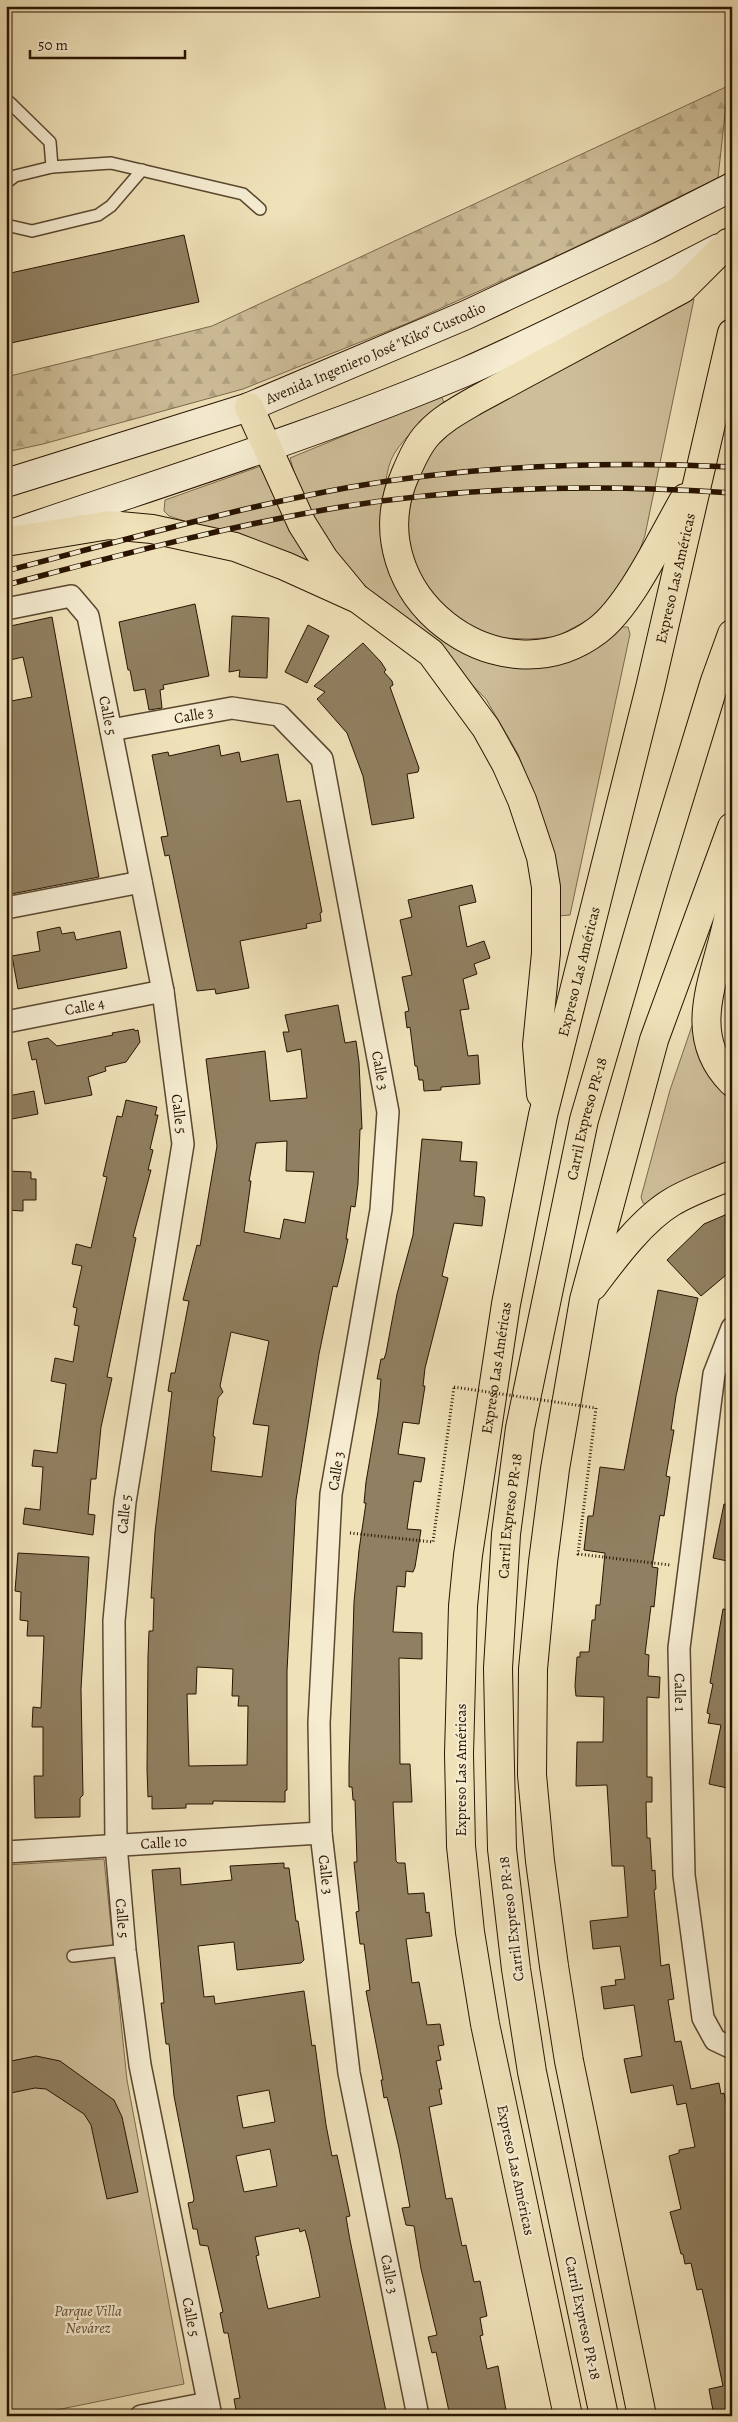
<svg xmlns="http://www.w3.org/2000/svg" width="738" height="2422" font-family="Alegreya,serif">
<defs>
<pattern id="forest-firs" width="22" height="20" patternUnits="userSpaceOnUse" patternTransform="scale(1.25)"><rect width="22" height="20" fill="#cebe99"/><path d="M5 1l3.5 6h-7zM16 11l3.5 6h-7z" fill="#b1a282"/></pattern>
</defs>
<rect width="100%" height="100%" fill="#efe1b8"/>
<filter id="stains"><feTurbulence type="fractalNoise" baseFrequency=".004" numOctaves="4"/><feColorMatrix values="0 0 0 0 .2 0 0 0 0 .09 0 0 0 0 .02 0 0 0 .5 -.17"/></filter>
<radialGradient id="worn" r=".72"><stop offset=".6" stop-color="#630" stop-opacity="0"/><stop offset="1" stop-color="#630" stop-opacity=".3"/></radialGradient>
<g fill="#cebe99" stroke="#7c694d">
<polygon points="694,299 645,535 635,564 601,613 556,637 529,639 500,638 473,629 449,613 430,594 407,553 407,493 439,436 527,380"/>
<path d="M441 396 445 404C426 419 407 433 394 454 385 469 384 497 384 513 384 521 383 529 384 536 386 547 401 595 407 604 422 626 446 646 471 656 520 675 586 667 621 627H628L630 634 570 915 559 916 545 828 518 754 486 699 452 664 366 593 334 561 303 503 290 458Z"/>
<path d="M261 466C274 498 287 528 308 556L307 561 169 516 164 511 165 500Z"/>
<polygon points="694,1020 697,1039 715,1085 732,1102 732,1164 647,1205 643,1203 641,1197 670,1090"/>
<polygon points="104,1859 127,2080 184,2384 27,2416 6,2416 6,1865"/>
</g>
<polygon fill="url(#forest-firs)" stroke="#7c694d" points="728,86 718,178 559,255 408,323 243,389 43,444 6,452 6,377 212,326"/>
<g fill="#907f60" stroke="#2a1401" fill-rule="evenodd">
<polygon points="184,235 199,302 11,343 6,322 6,274"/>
<polygon points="195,604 209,676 163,685 164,689 160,690 162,708 149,710 145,689 134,691 130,670 128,670 119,622"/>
<polygon points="232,616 269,618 267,678 239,677 240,670 229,672"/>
<polygon points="52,617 99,877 6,895 6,702 32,697 23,657 6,661 6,627"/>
<polygon points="308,625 329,636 307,683 285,672"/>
<polygon points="363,643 381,662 386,670 384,672 392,681 393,685 390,687 419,768 418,772 407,774 414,818 372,825 363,776 347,733 317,699 325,692 314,686"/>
<polygon points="219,745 221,756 239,752 241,762 278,754 287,802 300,800 322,912 320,913 321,921 306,924 307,928 240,941 249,988 216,994 215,989 197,991 169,855 165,856 161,837 168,836 152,755 168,752 169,756"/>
<polygon points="472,885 476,902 459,906 467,947 484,941 490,958 474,964 477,974 463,979 469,1009 460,1010 468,1056 478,1055 480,1084 441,1087 441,1090 424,1091 423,1080 419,1080 417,1066 415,1066 410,1027 407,1028 405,1012 409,1011 402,977 412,975 400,920 412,917 408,900"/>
<polygon points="60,927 62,934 74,932 76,940 120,931 127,968 18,989 12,956 40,951 37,932"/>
<path d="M338 1005 345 1043 356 1041 359 1062 362 1129H360L358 1184 355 1207 351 1206 346 1239H348L343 1263 337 1287 333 1286 319 1354 296 1500 287 1671V1790L285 1791V1802L213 1801V1804H186V1808L152 1809V1796L148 1797 147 1769 148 1656 149 1631H153L154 1598H151L155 1532 172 1392 168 1391 171 1373H175L189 1301 183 1300 197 1245 200 1246 217 1146 206 1059 265 1051 270 1101 307 1098 301 1049 287 1052 283 1032H289L285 1015ZM287 1141 286 1171 314 1172 305 1223 284 1219 280 1239 244 1232 251 1181H249L256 1143ZM231 1332 269 1341 253 1424 269 1426 262 1477 211 1471 215 1437 213 1436 218 1398 223 1392 220 1386ZM197 1667 233 1669 232 1696H239L238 1706H248L247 1765 189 1766 187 1694H196Z"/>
<polygon points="134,1029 135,1031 138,1030 140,1042 126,1062 105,1067 106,1071 88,1077 92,1095 45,1104 36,1059 32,1060 28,1042 48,1038 57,1046 113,1035 112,1033"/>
<polygon points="34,1091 38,1114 12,1119 8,1096"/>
<polygon points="126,1100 157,1107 155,1115 158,1115 150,1149 153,1150 148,1170 151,1170 133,1237 136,1238 107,1377 112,1378 101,1427 96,1479 91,1479 88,1514 95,1515 93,1535 23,1524 25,1508 40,1510 43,1467 32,1466 34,1450 57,1453 66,1384 51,1381 55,1358 73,1362 79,1326 74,1325 77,1308 73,1307 82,1266 72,1264 76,1244 91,1248 107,1177 103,1176 117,1116 122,1117"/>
<polygon points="422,1139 462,1142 460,1161 477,1162 474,1196 484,1197 485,1200 482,1226 454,1223 442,1276 448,1278 425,1368 423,1386 425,1386 419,1424 403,1422 398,1454 425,1458 421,1482 414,1481 407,1529 421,1530 415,1567 413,1572 406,1571 405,1587 397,1586 393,1632 422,1633 422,1659 399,1658 400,1764 410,1764 412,1802 393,1802 396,1861 398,1863 405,1863 408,1894 424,1893 426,1913 429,1912 432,1936 406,1939 412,1983 419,1982 427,2025 440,2024 444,2045 438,2046 441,2060 436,2061 442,2089 439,2089 442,2104 429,2107 446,2199 452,2198 462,2246 466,2245 474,2282 480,2281 487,2316 480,2318 483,2335 480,2336 487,2369 498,2366 507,2416 450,2416 436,2352 432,2353 428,2337 437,2335 421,2269 414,2226 406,2225 402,2208 410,2207 399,2148 387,2097 384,2098 381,2080 383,2080 366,1991 370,1990 364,1944 360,1944 356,1912 359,1911 354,1862 357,1862 355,1800 353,1800 352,1787 349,1787 349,1765 354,1602 359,1550 366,1503 364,1503 366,1482 378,1412 381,1379 377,1379 381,1359 384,1359 386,1353 397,1294 413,1235"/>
<polygon points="6,1171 31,1172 31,1179 36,1179 36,1200 23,1200 23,1211 6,1210"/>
<polygon points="732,1212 732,1270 701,1296 667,1260 704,1224"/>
<polygon points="658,1290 698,1298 676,1396 671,1430 674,1430 666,1476 670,1477 664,1516 660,1515 652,1567 658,1568 654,1607 651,1606 645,1654 649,1655 648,1676 660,1677 659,1698 647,1697 647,1777 652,1777 652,1802 646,1802 647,1838 650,1838 652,1871 655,1870 656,1889 654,1890 661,1966 669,1964 674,1999 668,2000 675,2042 681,2041 691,2089 719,2083 721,2094 724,2093 729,2116 726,2116 732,2150 728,2153 732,2172 727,2173 732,2197 732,2416 714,2416 709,2389 723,2386 711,2329 702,2289 697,2290 691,2263 685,2264 683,2254 681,2254 670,2212 681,2209 669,2156 679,2153 679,2150 695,2147 686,2103 677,2105 673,2085 631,2093 624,2059 642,2056 634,2005 604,2009 601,1987 616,1985 615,1980 625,1979 620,1946 593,1949 590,1921 628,1917 624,1866 612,1866 607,1785 576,1786 577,1742 603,1742 604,1697 576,1696 575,1686 577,1657 580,1657 580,1652 589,1652 592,1620 595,1620 596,1605 600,1605 605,1553 584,1550 588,1516 593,1516 600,1467 624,1470"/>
<polygon points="724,1504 732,1505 732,1562 713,1558"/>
<polygon points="18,1553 89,1557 81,1689 83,1795 80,1798 80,1817 35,1818 34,1776 43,1776 43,1727 32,1727 33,1707 41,1708 44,1636 27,1636 28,1621 20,1620 21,1592 15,1591"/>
<polygon points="723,1609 732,1610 732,1789 709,1784 721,1725 708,1723 710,1714 707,1713 713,1684 710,1683"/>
<path d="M284 1863V1868H289L296 1921H298L304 1960 301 1963 237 1970 234 1942 198 1946 204 1997 214 1996 215 2004 304 1991 312 2046 315 2045 326 2125 332 2156 337 2155 350 2216 346 2217 350 2240 387 2416H237L234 2399 240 2398 228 2333H224L220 2313 223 2312 208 2246 200 2245 197 2229H193L188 2203 193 2202 194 2199 174 2096 169 2044H166L161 2003H164L152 1870 180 1868 181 1885 232 1880 230 1866ZM269 2090 275 2122 243 2128 237 2096ZM270 2149 277 2186 244 2192 236 2156ZM299 2228 300 2232 305 2230 309 2245 320 2297 268 2309 256 2256 259 2255 255 2237Z"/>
<polygon points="36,2056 60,2061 114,2100 122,2117 138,2192 107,2199 91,2125 84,2114 46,2089 35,2088 6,2094 6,2062"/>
</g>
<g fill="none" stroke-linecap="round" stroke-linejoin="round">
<g stroke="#5b472f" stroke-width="14">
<g id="lane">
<polyline points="6,99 50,142 52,167"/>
<polyline points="6,183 15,176 52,167 111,163 243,194 260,209"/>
<polyline points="6,225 32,231 98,215 111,206 142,170"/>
<polyline points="73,1956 125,1950"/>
</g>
</g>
<g stroke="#5b472f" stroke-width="24">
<g id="street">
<path id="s1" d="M6 609 71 596 88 616 163 991 183 1144 125 1502 114 1621 116 1845 125 1950 140 2065 211 2416"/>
<path id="s2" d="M111 730 232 708 279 715 322 759 388 1112 381 1210 331 1494 319 1723 321 1833 349 2073 418 2416"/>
<polyline points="6,908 141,882"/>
<path id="s3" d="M6 1022 163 991"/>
<path id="s4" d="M732 1328 714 1374 679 1648 684 1875 703 2018 715 2040 732 2048"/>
<path id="s5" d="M6 1852 321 1833"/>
<polyline points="141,2416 208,2403"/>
</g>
</g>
<g stroke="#2a1401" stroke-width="30">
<g id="secondary">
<path id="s6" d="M6 483 249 407 466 315 647 230 732 187"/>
<path d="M14 533C165 481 318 434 465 372 551 334 636 291 719 248"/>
</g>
</g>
<g stroke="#2a1401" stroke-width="30">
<g id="highway">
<polyline points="249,407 302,524 324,559 353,594"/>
<path d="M685 498C663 535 631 605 598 630 501 705 353 594 405 475 411 461 418 444 429 433 442 419 459 410 476 400L682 289 728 243"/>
<polyline points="6,542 109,525 152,529 235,547 285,566 358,599 431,653 486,728 506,764 522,800 541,857 546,887 546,953 537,1045 541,1094"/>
<path d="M732 860C731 878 731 897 729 914 719 972 682 1032 732 1082"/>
<path d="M593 1286C614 1258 642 1220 672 1202 690 1191 712 1184 732 1175"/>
<path id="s7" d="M568 2416 485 2024 470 1932 461 1846 459 1754 463 1606 468 1555 506 1304 543 1115 650 688 732 333"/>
<path id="s8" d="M604 2416 532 2072 516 1969 502 1849 500 1767 498 1668 506 1534 520 1428 584 1120 655 877 715 681 732 634"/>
<polyline points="642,2416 569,2061 554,1966 540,1861 532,1775 533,1669 543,1562 555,1469 584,1300 654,1040 732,827"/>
</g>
</g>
<g stroke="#2a1401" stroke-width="3" stroke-dasharray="1 2.5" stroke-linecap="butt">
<polyline points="596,1408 578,1554 670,1565"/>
<polyline points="350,1533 433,1542 454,1387"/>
</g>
<use href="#lane" stroke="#f5ecd1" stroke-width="11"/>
<use href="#street" stroke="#f5ecd1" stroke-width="21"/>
<use href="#secondary" stroke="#f5ecd1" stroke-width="28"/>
<use href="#highway" stroke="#efe1b8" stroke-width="28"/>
<g stroke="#2a1401" stroke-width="5.5">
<g id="rail">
<path d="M6 571C121 541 235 508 351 487 477 465 605 461 732 467"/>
<path d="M6 585C117 556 227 526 341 507 470 486 601 484 732 493"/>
</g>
</g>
<use href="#rail" stroke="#f5ecd1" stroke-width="4" stroke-dasharray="11" stroke-linecap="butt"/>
<polyline stroke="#2a1401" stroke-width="3" stroke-dasharray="1 2.5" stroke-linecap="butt" points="454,1387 596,1408"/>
</g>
<g text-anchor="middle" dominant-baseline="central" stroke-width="4.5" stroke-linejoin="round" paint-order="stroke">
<g font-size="15" fill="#2a1401" stroke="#f5ecd1">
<text stroke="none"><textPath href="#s6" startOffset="392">Avenida Ingeniero José "Kiko" Custodio</textPath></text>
<text stroke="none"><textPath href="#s7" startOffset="1871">Expreso Las Américas</textPath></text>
<text stroke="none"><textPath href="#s1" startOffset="194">Calle 5</textPath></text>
<text stroke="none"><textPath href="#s2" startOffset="84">Calle 3</textPath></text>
<text stroke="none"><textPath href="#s7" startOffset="1466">Expreso Las Américas</textPath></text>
<text stroke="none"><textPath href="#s3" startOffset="80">Calle 4</textPath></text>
<text stroke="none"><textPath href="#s2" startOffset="549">Calle 3</textPath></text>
<text stroke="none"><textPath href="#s1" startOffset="599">Calle 5</textPath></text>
<text stroke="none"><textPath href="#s8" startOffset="1315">Carril Expreso PR-18</textPath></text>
<text stroke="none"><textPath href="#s7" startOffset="1061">Expreso Las Américas</textPath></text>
<text transform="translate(336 1471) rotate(-81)">Calle 3</text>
<text transform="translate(124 1514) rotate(-84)">Calle 5</text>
<text stroke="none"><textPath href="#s8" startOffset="910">Carril Expreso PR-18</textPath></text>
<text stroke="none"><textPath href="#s4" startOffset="370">Calle 1</textPath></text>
<text transform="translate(461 1770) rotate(-90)">Expreso Las Américas</text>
<text stroke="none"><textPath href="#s5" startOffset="158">Calle 10</textPath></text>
<text stroke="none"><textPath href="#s2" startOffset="1359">Calle 3</textPath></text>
<text stroke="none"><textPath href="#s1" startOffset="1409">Calle 5</textPath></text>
<text transform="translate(511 1919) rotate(-97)">Carril Expreso PR-18</text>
<text transform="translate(516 2170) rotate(78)">Expreso Las Américas</text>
<text stroke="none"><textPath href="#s2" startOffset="1764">Calle 3</textPath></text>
<text stroke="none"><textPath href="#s1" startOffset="1814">Calle 5</textPath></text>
<text transform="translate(583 2318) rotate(78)">Carril Expreso PR-18</text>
</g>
<g font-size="15" font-style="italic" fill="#635036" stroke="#f5ecd1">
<text x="88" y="2311">Parque Villa<tspan x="88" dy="17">Nevárez</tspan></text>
</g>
</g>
<rect width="738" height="2422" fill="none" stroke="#efe1b8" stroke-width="25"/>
<rect x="8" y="8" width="723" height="2407" fill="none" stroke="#2a1401" stroke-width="2.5"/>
<rect x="12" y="12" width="713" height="2397" fill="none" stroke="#2a1401"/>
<path d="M30 50v8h155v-8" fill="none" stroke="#2a1401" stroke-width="2.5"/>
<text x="38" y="50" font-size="15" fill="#2a1401" stroke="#f5ecd1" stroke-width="4" paint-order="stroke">50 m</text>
<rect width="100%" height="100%" filter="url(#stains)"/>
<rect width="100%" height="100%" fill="url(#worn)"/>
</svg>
